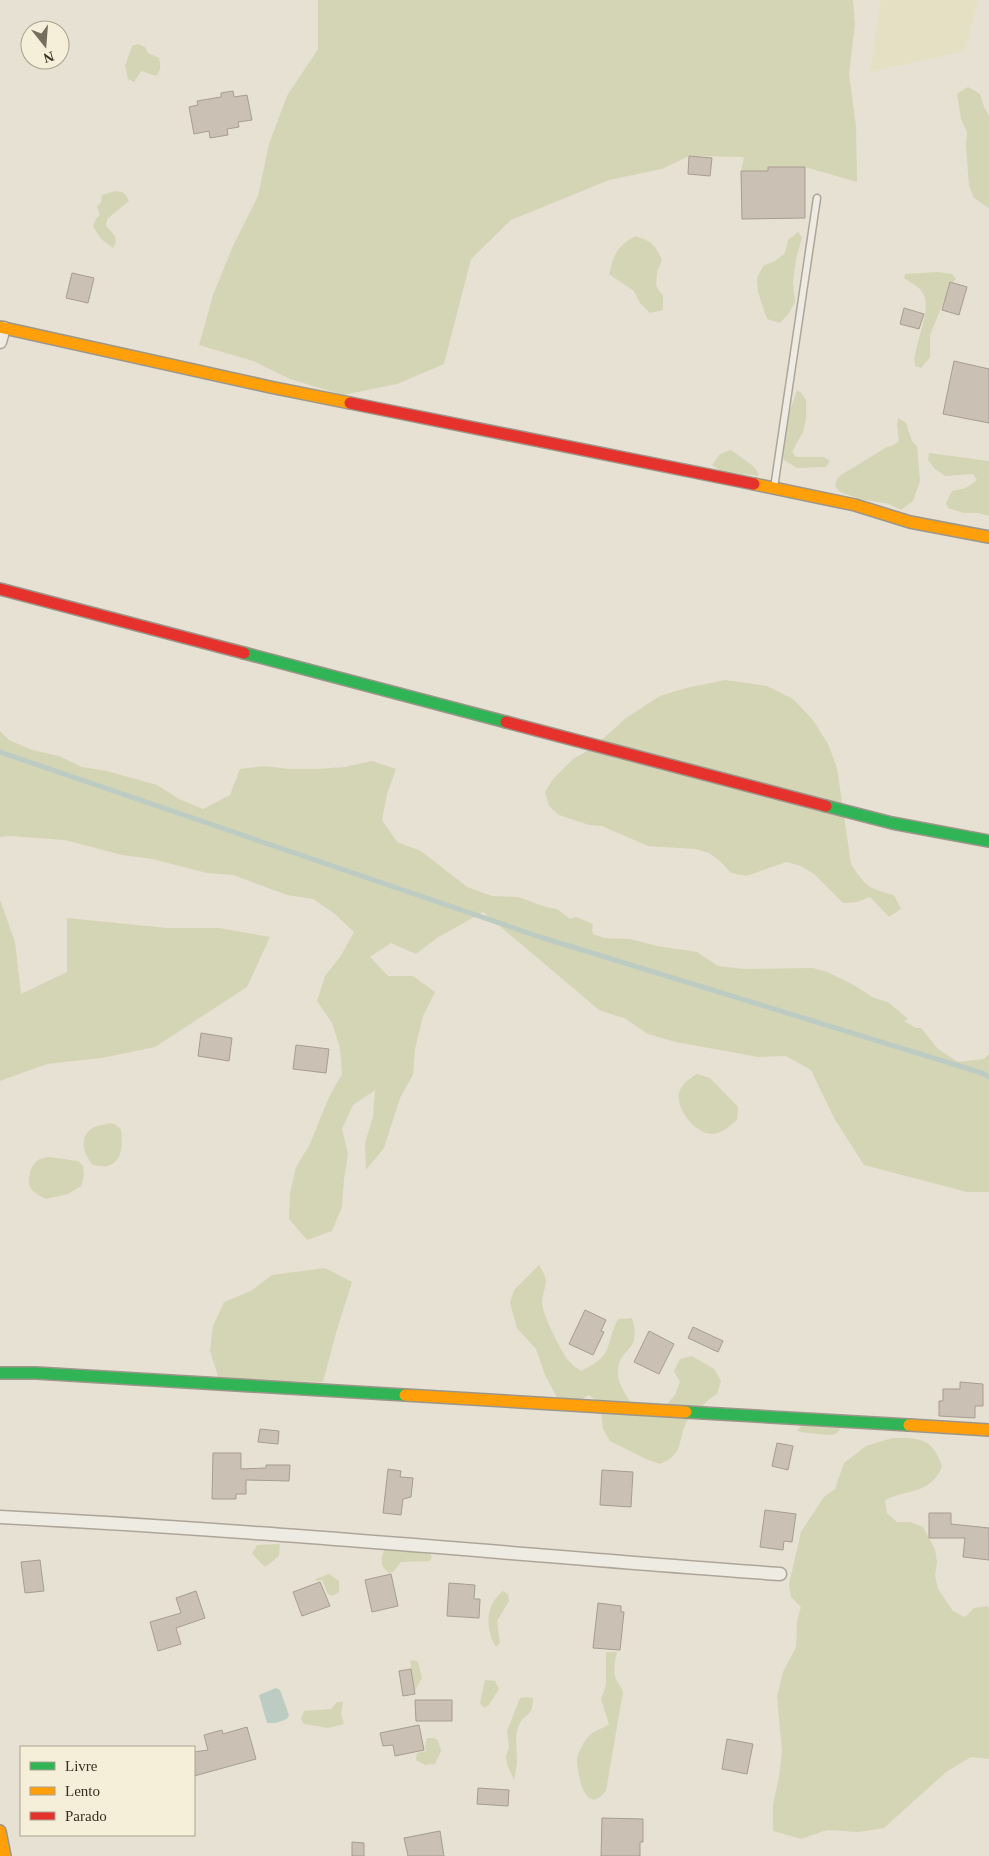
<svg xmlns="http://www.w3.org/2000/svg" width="989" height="1856" font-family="'Times New Roman',serif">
<rect width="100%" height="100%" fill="#e6e1d2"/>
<polygon fill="#e5e0c3" points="881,0 978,0 965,51 870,72"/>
<g fill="#d4d5b5">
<polygon points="318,0 853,0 855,24 849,74 856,126 857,182 805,167 768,171 741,171 744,157 689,156 662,169 609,180 511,220 471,259 444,364 397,384 343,395 290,379 253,361 199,345 213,295 233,246 258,196 269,144 287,96 318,49"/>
<path d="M138 44 145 47 148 53 159 58C161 66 161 70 156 76L141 71 134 82 128 79 125 66 132 46Z"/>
<polygon points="968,87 980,94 984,107 989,116 989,208 974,198 969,186 966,146 967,132 961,119 957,94"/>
<path d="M115 191C123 191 126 194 129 201L107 219 106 226 115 236 116 242 113 248 101 239 93 226 96 219 100 215 97 207 101 202 102 195Z"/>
<polygon points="798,232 802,237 796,259 793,282 795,302 789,313 780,323 767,319 758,292 757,278 763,266 775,261 785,253 788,240"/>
<path d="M635 236C652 241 655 245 662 260L657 272 656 286 663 296V310L650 313 640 303 634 291 609 274C615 252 616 248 635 236Z"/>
<path d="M938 272 952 274 956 279 951 284 930 335V357L921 368 915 366C911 346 937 306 920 289 916 285 909 282 904 278L905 274Z"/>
<polygon points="797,390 802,394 806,400 806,419 803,432 792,452 796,457 824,457 830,461 826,467 797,468 784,460 781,454 787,420"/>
<polygon points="898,418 906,423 912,441 917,446 920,481 913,501 901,510 889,504 860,499 840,492 835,486 837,479 841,475 887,447 894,445 899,441 897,427"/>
<polygon points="731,450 753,466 758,472 758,476 721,471 712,465 720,454"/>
<polygon points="929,453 989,461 989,516 978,513 964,513 948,508 946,503 952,491 966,488 977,480 973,474 945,476 934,468 928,460"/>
<path d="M725 680 767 686 793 699 813 720 828 744 837 768 851 864C865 886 869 889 894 895L901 909 889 917 870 897 857 902 843 903 814 874 801 866 787 862 746 876 731 873 721 862 709 853 696 849 648 846 602 826 589 825 559 815 549 806 545 792 553 779 573 759 584 753 605 737 626 718 649 703 660 696 686 688Z"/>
<polygon points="0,731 9,740 32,750 59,756 82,767 107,771 157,785 179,799 203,809 230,795 240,769 264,766 289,769 316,769 345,767 372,761 396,769 387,794 382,820 397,842 421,851 467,887 492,896 518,897 546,907 557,909 570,919 576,917 593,924 592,929 593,934 604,938 630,939 657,946 697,952 718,966 744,969 813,968 827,972 852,984 874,998 888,1002 908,1019 904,1021 916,1028 921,1028 938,1049 958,1062 984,1059 989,1054 989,1192 967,1192 864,1165 834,1118 811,1070 786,1056 758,1057 676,1042 648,1034 626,1019 599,1010 483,912 437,938 416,954 391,943 370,957 388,976 413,976 435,992 423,1016 415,1049 413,1075 400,1098 384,1148 366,1170 365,1143 373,1117 375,1090 353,1105 342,1129 348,1154 344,1179 342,1207 332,1231 307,1240 289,1219 290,1193 296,1167 309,1146 329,1097 342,1074 340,1048 332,1023 317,1001 325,976 340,957 354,932 335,914 313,899 287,895 233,875 207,873 152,859 122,855 65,840 10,836 0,837"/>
<polygon points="0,900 15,942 21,994 67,972 67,918 167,928 219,928 270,937 247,987 155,1047 102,1058 47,1064 0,1081"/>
<path d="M697 1074 710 1078 738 1107 737 1120C731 1125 722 1133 714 1134 696 1135 676 1110 679 1093 682 1083 689 1079 697 1074Z"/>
<path d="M110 1123 116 1125 121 1130C124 1151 120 1172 93 1165 86 1157 79 1142 88 1132 92 1126 103 1125 110 1123Z"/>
<path d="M49 1157 78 1161 83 1166 84 1176 81 1186 68 1194 46 1199C41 1197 36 1194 32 1190 26 1183 30 1166 37 1161 40 1158 45 1158 49 1157Z"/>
<path d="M539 1265C551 1284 544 1283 542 1302 541 1311 562 1354 569 1361 572 1365 577 1368 581 1371 616 1354 603 1348 618 1319L632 1318C642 1352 621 1346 618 1369 616 1381 627 1397 633 1406L667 1404 675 1395 680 1382 674 1371 680 1359 692 1356 714 1369 721 1381 717 1394C707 1400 705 1403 697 1412 694 1416 688 1418 686 1423 677 1443 684 1454 660 1464L646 1459 610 1441 603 1429 600 1403 589 1395 577 1402 558 1399 545 1375 536 1349 517 1328 510 1303 514 1290Z"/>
<polygon points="325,1268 352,1282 336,1333 323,1382 219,1379 210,1351 213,1326 224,1302 251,1291 272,1275"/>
<path d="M803 1424H842C838 1438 830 1435 818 1434 811 1433 804 1433 797 1431Z"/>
<path d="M892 1438C919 1438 933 1437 942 1467 929 1495 910 1488 885 1500L887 1513 897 1522H910L923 1527 935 1549 937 1562 935 1576 938 1589 953 1611 965 1617 974 1608 987 1606 989 1608V1759L971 1757 946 1772 884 1828 858 1832 827 1830 801 1839 773 1831V1804L779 1777 782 1751 777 1696 783 1672 796 1647 797 1620 801 1607 791 1597 789 1584 801 1532 824 1497 835 1489 844 1463 866 1446Z"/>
<polygon points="280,1544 279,1556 265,1567 252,1554 257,1545"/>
<path d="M385 1549 430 1554 432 1557 430 1561 401 1562 393 1572 389 1573C380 1567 380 1557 385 1549Z"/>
<polygon points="329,1574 339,1581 339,1592 333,1596 328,1594 322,1580 316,1581 315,1579"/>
<path d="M503 1591 508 1594 509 1601 497 1621 500 1643 496 1647C485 1629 485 1605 503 1591Z"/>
<path d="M606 1652H617C615 1662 612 1672 617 1681 619 1685 622 1687 623 1692L606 1791C585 1817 578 1776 577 1761 577 1753 584 1741 589 1736 595 1729 603 1729 609 1724L601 1699 606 1685Z"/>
<polygon points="414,1660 418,1662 422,1678 415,1690 410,1661"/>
<polygon points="485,1680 495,1681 499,1689 489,1705 484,1708 480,1703"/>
<path d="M527 1697 533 1698C533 1718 524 1713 519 1725 514 1735 517 1749 517 1760 517 1767 515 1774 514 1780L507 1764 506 1756 509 1747 507 1731 520 1698Z"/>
<polygon points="337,1702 343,1702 341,1714 344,1724 328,1728 304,1724 301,1719 304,1711 331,1709"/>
<polygon points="427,1738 434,1738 438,1740 441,1751 435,1764 425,1765 416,1760 417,1753 426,1751 425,1747"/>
</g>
<polygon fill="#bcccc3" points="276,1688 280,1690 289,1715 287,1719 276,1723 267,1723 259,1695"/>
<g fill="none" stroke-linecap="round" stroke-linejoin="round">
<polyline stroke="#bcccc3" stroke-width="5" points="0,752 540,937 982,1073 989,1077"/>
</g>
<g fill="#cac0b3" stroke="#a79d90">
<polygon points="233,91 234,97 247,95 252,120 238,122 239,127 227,129 228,135 210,138 209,131 194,134 189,107 198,105 197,101 221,97 221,93"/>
<polygon points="689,156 712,158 710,176 688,174"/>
<polygon points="768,167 805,167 805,218 742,219 741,171 768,171"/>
<polygon points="72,273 94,278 88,303 66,298"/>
<polygon points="950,282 967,287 959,315 942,310"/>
<polygon points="904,308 924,314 919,329 900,324"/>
<polygon points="954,361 989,369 989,423 943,414"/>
<polygon points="201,1033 232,1038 229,1061 198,1056"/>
<polygon points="296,1045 329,1049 326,1073 293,1069"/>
<polygon points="585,1310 606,1320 601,1331 604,1332 593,1355 569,1344"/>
<polygon points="693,1327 723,1341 718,1352 688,1338"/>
<polygon points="649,1331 674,1344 659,1374 634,1362"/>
<polygon points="960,1382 983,1384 983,1406 975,1406 975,1418 939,1416 939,1401 943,1401 943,1389 960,1389"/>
<polygon points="260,1429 279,1431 278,1444 258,1442"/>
<polygon points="777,1443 793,1446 788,1470 772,1466"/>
<polygon points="213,1453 241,1453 241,1469 266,1468 266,1465 290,1465 289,1481 246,1480 246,1494 236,1494 236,1499 212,1499"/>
<polygon points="388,1469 401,1471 400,1477 413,1478 411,1497 403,1499 401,1515 383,1513"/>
<polygon points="602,1470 633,1472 631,1507 600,1505"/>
<polygon points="765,1510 796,1514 792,1542 784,1541 783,1550 760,1547"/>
<polygon points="929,1513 951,1513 951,1524 989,1528 989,1560 963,1557 965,1538 929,1538"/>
<polygon points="40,1560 44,1591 25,1593 21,1562"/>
<polygon points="391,1574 398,1606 372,1612 365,1580"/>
<polygon points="320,1582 330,1606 302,1616 293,1592"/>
<polygon points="449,1583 475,1585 474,1599 480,1599 479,1618 447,1616"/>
<polygon points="196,1591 205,1618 176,1628 181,1644 158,1651 150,1622 181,1613 176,1598"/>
<polygon points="598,1603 621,1606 621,1612 624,1612 620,1650 593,1648"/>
<polygon points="411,1669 415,1694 403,1696 399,1671"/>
<polygon points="415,1700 452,1700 452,1721 416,1721"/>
<polygon points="419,1725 424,1750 395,1756 393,1745 383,1746 380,1733"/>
<polygon points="247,1727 256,1759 194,1776 194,1752 208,1750 204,1735 222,1730 223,1734"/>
<polygon points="727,1739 753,1744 747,1774 722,1769"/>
<polygon points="478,1788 509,1790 508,1806 477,1804"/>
<polygon points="602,1818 643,1819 643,1842 640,1842 640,1856 601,1856"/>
<polygon points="440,1831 444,1856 408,1856 404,1838"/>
<polygon points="352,1842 364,1843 364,1856 352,1856"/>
</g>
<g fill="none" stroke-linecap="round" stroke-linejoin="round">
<g stroke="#aca69a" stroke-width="9">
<polyline id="lane" points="774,488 817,198"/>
</g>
<g stroke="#aca69a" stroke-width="15">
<g id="street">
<polyline points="0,342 4,328"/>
<path d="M0 1517C260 1530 520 1555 780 1574"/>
</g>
</g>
<g stroke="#9c968a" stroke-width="14">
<g id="fast">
<polyline points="244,653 506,722"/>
<polyline points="826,806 892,823 989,841"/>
<polyline points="0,1373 36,1373 405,1395"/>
<polyline points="686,1412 909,1425"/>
</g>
</g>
<g stroke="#9c968a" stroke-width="14">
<g id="slow">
<polyline points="0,327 270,387 350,403"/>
<polyline points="754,484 855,505 910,522 989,537"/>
<polyline points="405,1395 686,1412"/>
<polyline points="909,1425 989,1430"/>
<polyline points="0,1831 5,1856"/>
</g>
</g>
<g stroke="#9c968a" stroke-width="14">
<g id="jam">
<polyline points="350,403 754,484"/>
<polyline points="0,589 244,653"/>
<polyline points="506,722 826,806"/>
</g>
</g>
<use href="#lane" stroke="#eeebe3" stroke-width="6"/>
<use href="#street" stroke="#eeebe3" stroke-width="12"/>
<use href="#fast" stroke="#30b455" stroke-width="11"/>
<use href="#slow" stroke="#ff9f0a" stroke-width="11"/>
<use href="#jam" stroke="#e5322d" stroke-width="11"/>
</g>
<rect x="20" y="1746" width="175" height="90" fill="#f5efd9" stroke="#aba28f"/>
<rect x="30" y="1762" width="25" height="8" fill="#30b455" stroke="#aba28f"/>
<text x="65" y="1771" font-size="15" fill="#3b2f21">Livre</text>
<rect x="30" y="1787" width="25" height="8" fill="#ff9f0a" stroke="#aba28f"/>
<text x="65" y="1796" font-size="15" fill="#3b2f21">Lento</text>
<rect x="30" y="1812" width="25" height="8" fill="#e5322d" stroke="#aba28f"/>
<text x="65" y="1821" font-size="15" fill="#3b2f21">Parado</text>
<g transform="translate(45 45) rotate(163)"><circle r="24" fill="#f5efd9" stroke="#aba28f"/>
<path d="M0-4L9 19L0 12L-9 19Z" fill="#776d5f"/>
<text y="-8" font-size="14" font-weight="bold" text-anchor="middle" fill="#3b2f21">N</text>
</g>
</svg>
